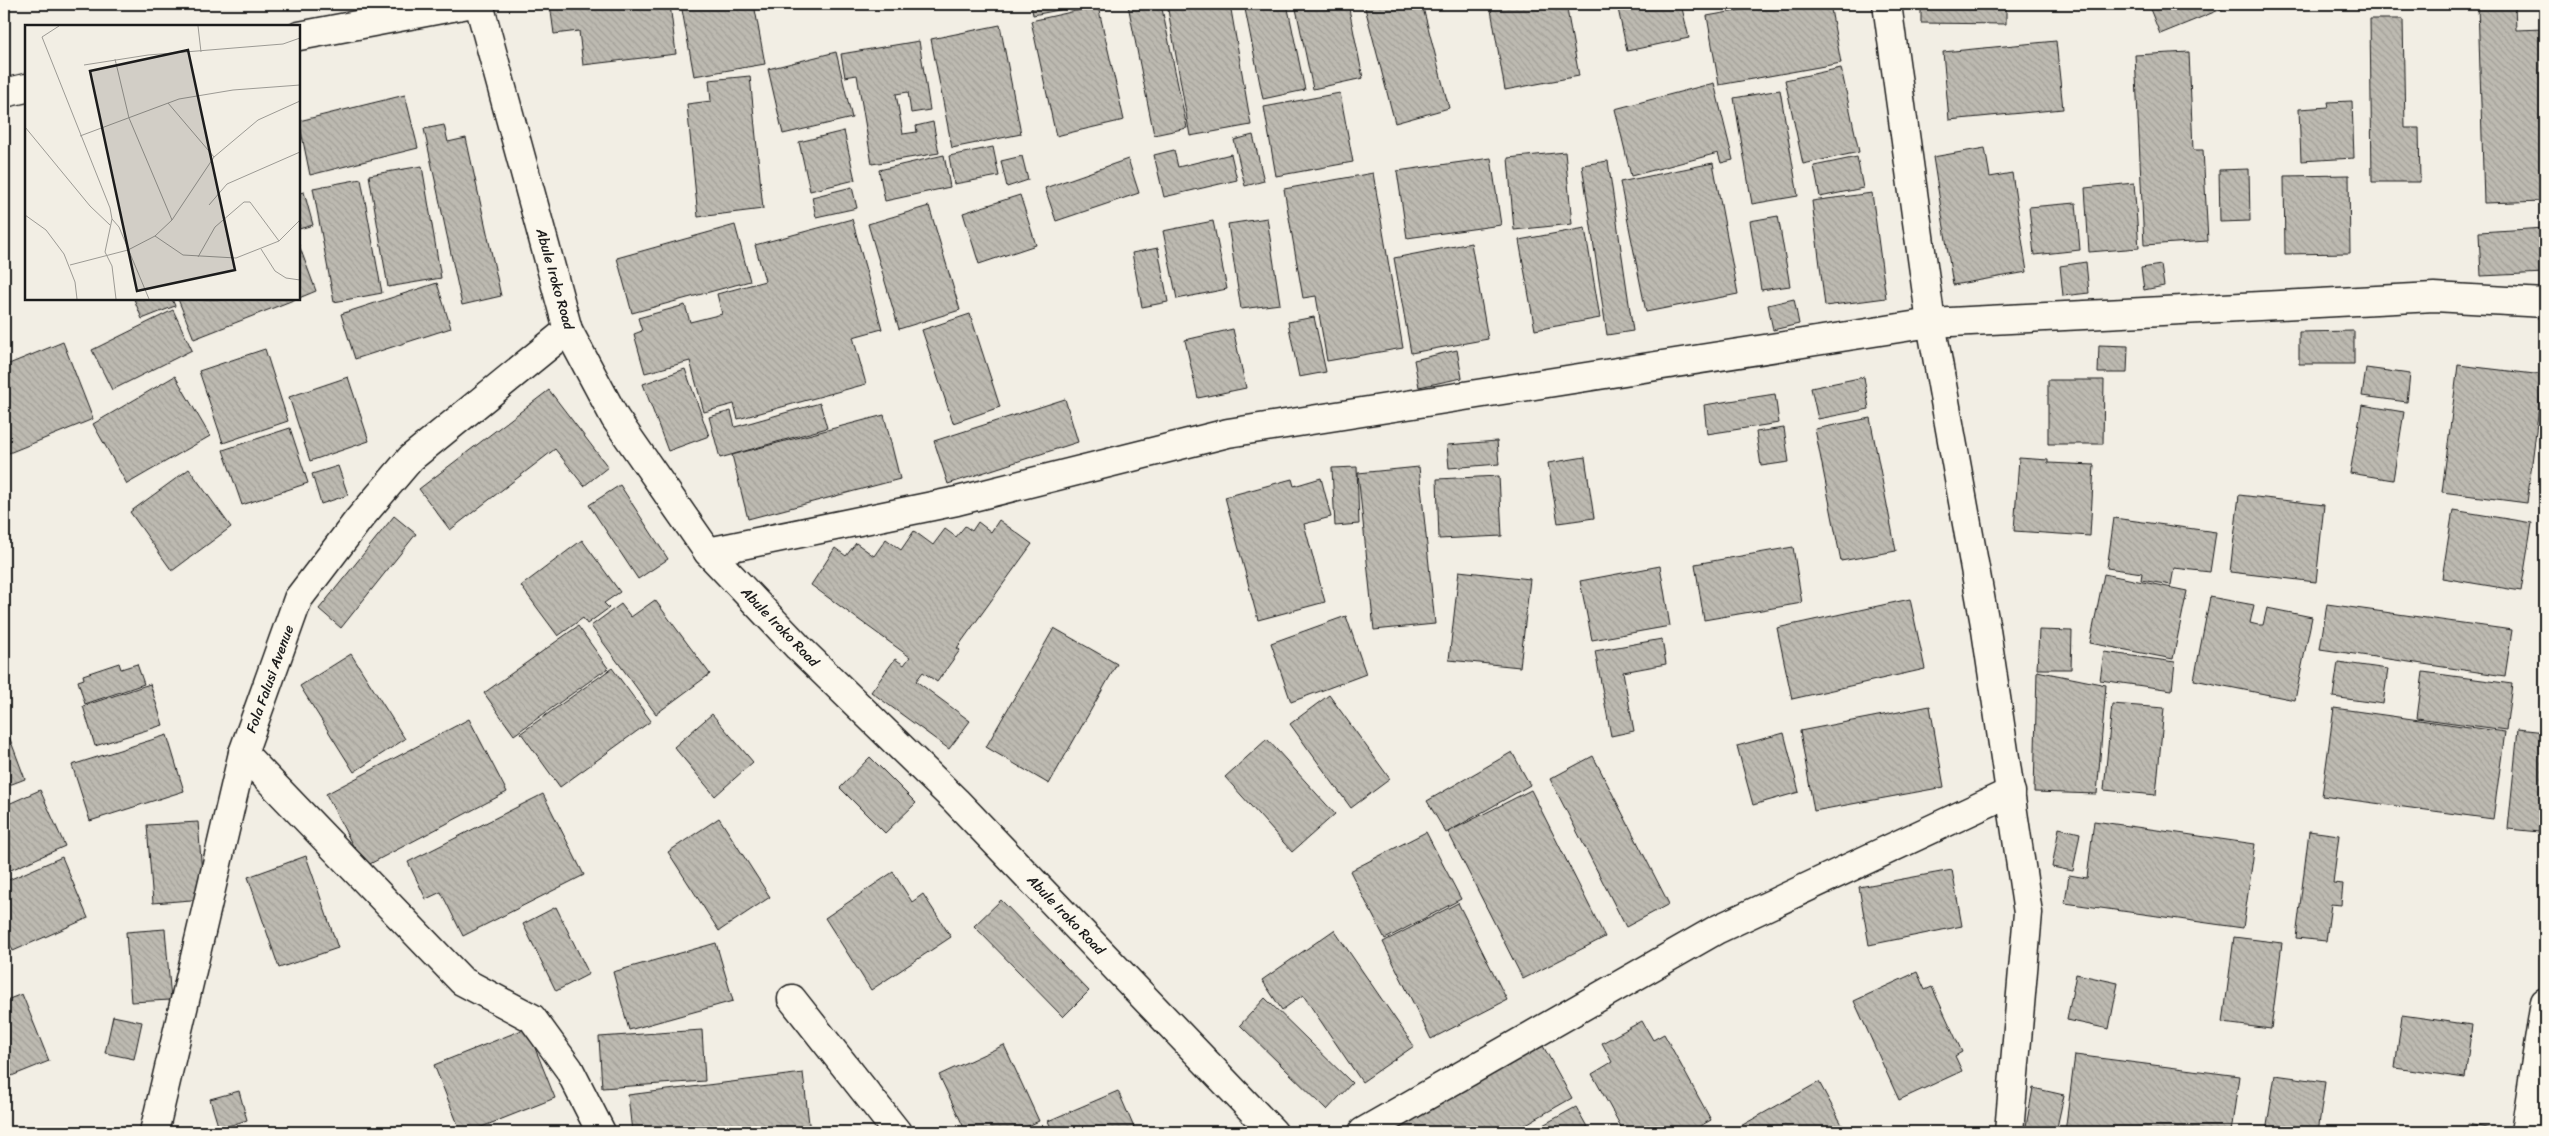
<svg xmlns="http://www.w3.org/2000/svg" width="2549" height="1136" font-family="Sriracha,sans-serif">
<defs>
<pattern id="building-back-hatch" width="6" height="6" patternUnits="userSpaceOnUse" patternTransform="scale(1.25)"><rect width="6" height="6" fill="#bdbab1"/><path d="M-1 5l2 2M0 0l6 6M5-1l2 2" fill="none" stroke="#a29f98"/></pattern>
</defs>
<rect width="100%" height="100%" fill="#f2eee4"/>
<filter id="ink" filterUnits="userSpaceOnUse"><feTurbulence type="fractalNoise" baseFrequency=".02" numOctaves="2"/><feDisplacementMap in="SourceGraphic" scale="10" xChannelSelector="R" yChannelSelector="G"/><feConvolveMatrix kernelMatrix="1 2 1 2 8 2 1 2 1" color-interpolation-filters="sRGB"/></filter>
<g filter="url(#ink)">
<g fill="url(#building-back-hatch)" stroke="#1c1c1c">
<polygon points="550,4 670,4 676,54 583,65 579,31 554,34"/>
<polygon points="681,4 754,4 765,64 694,76"/>
<polygon points="1031,4 1090,4 1033,15"/>
<polygon points="1134,4 1161,4 1187,128 1154,135 1128,5"/>
<polygon points="1167,4 1230,4 1251,125 1190,136"/>
<polygon points="1244,4 1287,4 1305,90 1263,99"/>
<polygon points="1295,4 1348,4 1363,78 1313,89"/>
<polygon points="1364,4 1422,4 1449,108 1395,123"/>
<polygon points="1490,4 1566,4 1579,76 1505,90"/>
<polygon points="1617,4 1681,4 1689,38 1627,51"/>
<polygon points="1774,4 1830,4 1841,63 1719,85 1707,16"/>
<polygon points="1921,4 2006,4 2006,24 1921,23"/>
<polygon points="2148,4 2234,4 2160,34"/>
<polygon points="2478,4 2515,4 2516,30 2545,29 2545,201 2484,203"/>
<polygon points="1098,6 1124,120 1056,136 1031,21"/>
<polygon points="2370,19 2403,19 2405,128 2419,128 2420,182 2372,182"/>
<polygon points="1000,25 1021,134 952,148 931,39"/>
<polygon points="919,41 930,110 911,113 908,92 896,94 903,134 917,132 916,126 933,122 939,153 872,164 857,75 845,77 841,54"/>
<polygon points="2056,41 2063,109 1949,120 1943,52"/>
<polygon points="836,52 852,118 783,134 768,69"/>
<polygon points="2189,52 2193,150 2203,150 2208,241 2144,245 2135,55"/>
<polygon points="1841,68 1859,152 1803,164 1785,80"/>
<polygon points="750,76 763,209 698,217 687,104 711,101 709,80"/>
<polygon points="1714,83 1733,160 1721,163 1718,153 1631,176 1615,109"/>
<polygon points="1780,90 1798,196 1752,204 1734,98"/>
<polygon points="1340,93 1353,162 1276,176 1264,107"/>
<polygon points="405,95 418,148 310,175 299,121"/>
<polygon points="2352,101 2354,158 2301,161 2299,109 2329,107 2328,102"/>
<polygon points="444,125 448,142 466,138 501,296 462,305 424,129"/>
<polygon points="844,131 855,180 810,191 799,142"/>
<polygon points="1253,135 1264,181 1245,186 1234,140"/>
<polygon points="993,147 999,176 954,184 949,156"/>
<polygon points="1985,148 1990,177 2012,173 2027,272 1953,285 1933,157"/>
<polygon points="1174,150 1178,167 1231,154 1237,180 1164,197 1154,155"/>
<polygon points="1565,152 1572,224 1514,230 1508,158"/>
<polygon points="944,155 950,187 885,201 879,170"/>
<polygon points="1022,156 1028,180 1007,187 1001,161"/>
<polygon points="1857,157 1863,188 1820,197 1814,166"/>
<polygon points="1491,158 1501,225 1407,238 1397,171"/>
<polygon points="1128,159 1139,193 1056,221 1045,188"/>
<polygon points="1608,161 1633,331 1607,335 1582,165"/>
<polygon points="1713,163 1738,294 1646,312 1620,182"/>
<polygon points="422,166 441,278 388,287 369,175"/>
<polygon points="2249,169 2250,221 2220,222 2219,170"/>
<polygon points="1373,173 1403,348 1327,361 1316,296 1303,298 1284,189"/>
<polygon points="2349,175 2350,253 2285,254 2284,176"/>
<polygon points="361,179 382,293 334,302 313,188"/>
<polygon points="2134,183 2139,248 2089,252 2085,188"/>
<polygon points="852,187 857,208 816,217 812,197"/>
<polygon points="304,192 313,225 299,229 299,193"/>
<polygon points="1872,193 1886,298 1825,306 1812,201"/>
<polygon points="1020,195 1036,245 979,264 963,213"/>
<polygon points="2076,203 2080,250 2034,255 2029,207"/>
<polygon points="929,206 960,310 899,329 868,224"/>
<polygon points="1778,216 1790,286 1761,290 1750,221"/>
<polygon points="1267,218 1280,304 1241,309 1228,224"/>
<polygon points="852,219 882,329 853,337 866,384 738,419 734,404 704,412 690,361 645,373 634,334 642,331 638,318 685,305 690,322 722,314 717,294 765,281 755,245"/>
<polygon points="1213,221 1227,289 1177,299 1163,231"/>
<polygon points="735,225 750,281 632,313 617,258"/>
<polygon points="1585,228 1600,318 1535,330 1519,240"/>
<polygon points="2545,228 2545,273 2481,276 2479,232"/>
<polygon points="1471,243 1488,339 1411,353 1394,258"/>
<polygon points="299,245 316,291 299,298"/>
<polygon points="1158,248 1168,302 1142,307 1132,253"/>
<polygon points="2086,262 2089,293 2063,296 2060,266"/>
<polygon points="2161,265 2164,286 2144,290 2141,268"/>
<polygon points="437,283 451,328 355,359 341,314"/>
<polygon points="134,299 172,299 175,306 142,319"/>
<polygon points="178,299 296,299 194,339"/>
<polygon points="1794,299 1799,324 1773,330 1768,305"/>
<polygon points="173,310 192,350 112,390 92,350"/>
<polygon points="970,314 1000,407 953,423 922,330"/>
<polygon points="1314,317 1326,372 1299,377 1288,322"/>
<polygon points="1233,329 1246,388 1198,398 1185,340"/>
<polygon points="2354,331 2354,364 2299,364 2299,332"/>
<polygon points="63,342 93,419 4,455 4,366"/>
<polygon points="2099,345 2128,346 2127,373 2098,373"/>
<polygon points="265,349 288,421 223,443 199,371"/>
<polygon points="1457,350 1462,378 1419,387 1414,360"/>
<polygon points="2458,365 2543,375 2527,503 2442,492"/>
<polygon points="2366,368 2410,374 2407,402 2362,396"/>
<polygon points="685,369 709,436 668,451 643,384"/>
<polygon points="175,376 210,436 127,484 93,424"/>
<polygon points="348,377 369,441 310,461 289,397"/>
<polygon points="1864,377 1869,409 1818,419 1811,388"/>
<polygon points="2048,380 2104,380 2103,444 2048,444"/>
<polygon points="549,390 608,467 584,486 555,449 450,530 419,489"/>
<polygon points="1775,394 1779,423 1707,434 1704,405"/>
<polygon points="1065,399 1078,442 948,484 934,441"/>
<polygon points="820,403 827,428 720,458 709,417 731,411 735,427"/>
<polygon points="2362,405 2404,412 2393,480 2350,473"/>
<polygon points="884,415 900,479 748,519 732,455"/>
<polygon points="1870,418 1896,551 1841,561 1815,429"/>
<polygon points="290,428 308,483 242,505 223,450"/>
<polygon points="1784,428 1789,462 1761,466 1756,432"/>
<polygon points="1497,441 1499,464 1449,468 1447,445"/>
<polygon points="1585,457 1594,518 1558,523 1548,463"/>
<polygon points="2019,458 2048,460 2048,463 2094,465 2090,536 2014,531"/>
<polygon points="338,466 348,495 321,504 312,474"/>
<polygon points="1357,467 1359,524 1335,526 1332,468"/>
<polygon points="1419,467 1435,624 1374,630 1358,473"/>
<polygon points="189,469 231,527 172,571 130,512"/>
<polygon points="1499,476 1502,536 1439,539 1437,479"/>
<polygon points="1321,478 1331,517 1304,524 1325,602 1258,620 1225,497 1292,479 1294,486"/>
<polygon points="620,485 668,559 638,579 589,505"/>
<polygon points="2239,495 2324,505 2316,582 2230,572"/>
<polygon points="2453,510 2532,523 2521,591 2442,578"/>
<polygon points="394,516 416,534 341,628 319,609"/>
<polygon points="2114,518 2216,532 2210,572 2174,568 2171,585 2141,580 2142,573 2107,568"/>
<polygon points="999,520 1032,544 957,648 960,650 937,682 923,672 916,681 970,721 949,749 871,692 895,659 904,665 910,657 811,585 835,548 846,556 856,543 874,556 886,539 901,550 914,531 933,545 945,529 956,537 965,526 972,531 978,522 991,532"/>
<polygon points="582,540 620,592 604,603 609,608 587,624 583,618 558,636 521,586"/>
<polygon points="1793,547 1802,603 1704,620 1695,564"/>
<polygon points="1660,566 1670,626 1592,640 1580,581"/>
<polygon points="1459,571 1530,579 1520,667 1449,660"/>
<polygon points="2104,574 2187,591 2173,659 2090,643"/>
<polygon points="2210,597 2254,605 2250,623 2258,625 2263,625 2267,608 2312,617 2295,700 2194,680"/>
<polygon points="1910,599 1925,669 1792,699 1777,628"/>
<polygon points="655,600 710,674 656,714 591,626 621,604 631,617"/>
<polygon points="2327,604 2512,630 2505,676 2320,649"/>
<polygon points="1346,616 1366,674 1291,702 1271,643"/>
<polygon points="578,626 608,668 514,735 484,693"/>
<polygon points="1054,628 1117,664 1049,784 986,747"/>
<polygon points="2039,630 2072,631 2071,669 2037,669"/>
<polygon points="1662,639 1666,664 1623,672 1634,731 1611,736 1595,651"/>
<polygon points="2104,652 2175,662 2172,690 2100,680"/>
<polygon points="351,654 405,739 354,772 300,686"/>
<polygon points="2338,662 2388,669 2383,704 2333,697"/>
<polygon points="119,663 121,669 137,664 144,684 85,704 78,681 84,679 83,675"/>
<polygon points="612,668 651,721 560,787 521,733"/>
<polygon points="2037,671 2106,685 2097,794 2034,792"/>
<polygon points="2423,672 2512,684 2506,730 2417,718"/>
<polygon points="150,684 163,725 95,746 83,706"/>
<polygon points="1329,695 1390,779 1351,808 1290,724"/>
<polygon points="2112,704 2164,708 2156,795 2104,790"/>
<polygon points="1930,706 1944,787 1814,811 1800,731"/>
<polygon points="2334,708 2505,732 2493,819 2322,796"/>
<polygon points="712,714 753,762 715,796 674,747"/>
<polygon points="469,719 507,792 364,867 326,794"/>
<polygon points="4,723 25,779 4,787"/>
<polygon points="2518,729 2545,732 2545,770 2539,832 2508,829"/>
<polygon points="1784,733 1799,792 1753,805 1737,746"/>
<polygon points="167,735 184,791 90,821 72,765"/>
<polygon points="1267,739 1335,814 1292,852 1225,777"/>
<polygon points="1512,752 1530,785 1446,833 1427,801"/>
<polygon points="1593,756 1669,904 1626,927 1550,779"/>
<polygon points="870,757 916,803 885,833 840,788"/>
<polygon points="40,790 65,846 4,873 4,806"/>
<polygon points="1531,790 1605,937 1523,979 1448,832"/>
<polygon points="543,794 584,875 463,936 441,892 426,899 408,862"/>
<polygon points="719,818 770,897 719,931 668,852"/>
<polygon points="2094,821 2255,844 2243,928 2065,903 2069,875 2087,878"/>
<polygon points="198,822 204,899 153,903 147,825"/>
<polygon points="2059,828 2080,833 2073,871 2052,867"/>
<polygon points="2309,831 2339,835 2333,883 2343,884 2341,905 2331,904 2326,941 2296,938"/>
<polygon points="1426,832 1461,899 1385,939 1350,871"/>
<polygon points="306,856 338,948 279,968 248,877"/>
<polygon points="62,857 88,918 13,951 4,930 4,882"/>
<polygon points="1952,870 1962,926 1869,945 1859,887"/>
<polygon points="893,872 912,902 923,894 951,937 871,990 825,918"/>
<polygon points="1001,900 1089,991 1063,1017 974,926"/>
<polygon points="1458,903 1507,1000 1431,1039 1383,942"/>
<polygon points="556,907 589,974 556,991 523,924"/>
<polygon points="165,929 171,1000 131,1002 126,932"/>
<polygon points="1334,930 1414,1046 1362,1082 1303,995 1282,1010 1262,980"/>
<polygon points="2234,937 2282,943 2271,1029 2223,1023"/>
<polygon points="716,943 733,1001 629,1030 613,972"/>
<polygon points="1917,972 1925,990 1932,987 1962,1052 1955,1056 1962,1071 1899,1100 1854,1001"/>
<polygon points="2076,974 2118,983 2109,1029 2067,1020"/>
<polygon points="22,994 49,1061 4,1079 4,1001"/>
<polygon points="1265,998 1352,1083 1327,1110 1240,1025"/>
<polygon points="2402,1015 2472,1025 2465,1078 2395,1068"/>
<polygon points="113,1016 142,1022 134,1059 105,1053"/>
<polygon points="1642,1021 1653,1040 1664,1034 1711,1120 1689,1132 1624,1132 1592,1074 1612,1062 1602,1043"/>
<polygon points="527,1028 555,1098 469,1132 461,1132 434,1065"/>
<polygon points="702,1030 705,1081 602,1088 599,1037"/>
<polygon points="1004,1045 1039,1121 1015,1132 966,1132 939,1075"/>
<polygon points="1543,1046 1572,1098 1512,1132 1389,1132"/>
<polygon points="2075,1055 2239,1076 2231,1132 2065,1132"/>
<polygon points="803,1073 810,1132 632,1132 628,1095"/>
<polygon points="2275,1075 2325,1082 2318,1132 2266,1132"/>
<polygon points="1819,1082 1846,1132 1741,1132 1739,1127"/>
<polygon points="2033,1088 2064,1095 2056,1132 2025,1132"/>
<polygon points="239,1091 247,1120 219,1129 210,1099"/>
<polygon points="1118,1091 1136,1132 1053,1132 1048,1121"/>
<polygon points="1576,1107 1590,1132 1530,1132"/>
<polygon points="2468,1124 2500,1131 2500,1132 2466,1132"/>
</g>
<g fill="none" stroke-linecap="round" stroke-linejoin="round">
<g stroke="#1c1c1c" stroke-width="31">
<g id="minor">
<polyline points="1887,4 1931,323 1986,630 2028,913 2009,1132"/>
<polyline points="299,36 468,4"/>
<polyline points="4,93 26,88"/>
<polyline points="708,552 957,501 1228,433 1931,323 2434,297 2545,303"/>
<polyline points="243,753 462,981 532,1018 569,1069 601,1132"/>
<polyline points="792,999 897,1132"/>
<polyline points="154,1132 243,753 298,599 359,519 411,458 568,330"/>
<polyline points="1363,1132 1716,930 2011,792"/>
<polyline points="2525,1132 2545,1002"/>
</g>
</g>
<g stroke="#1c1c1c" stroke-width="31">
<polyline id="tertiary" points="479,4 568,330 615,418 708,552 798,647 956,801 1273,1132"/>
</g>
<use href="#minor" stroke="#fbf7ec" stroke-width="28"/>
<use href="#tertiary" stroke="#fbf7ec" stroke-width="28"/>
</g>
</g>
<g text-anchor="middle" dominant-baseline="central" stroke-width="4.5" stroke-linejoin="round" paint-order="stroke">
<g font-size="14" fill="#1c1c1c" stroke="#fbf7ec">
<text transform="translate(555 279) rotate(74)">Abule Iroko Road</text>
<text transform="translate(780 627) rotate(46)">Abule Iroko Road</text>
<text transform="translate(270 679) rotate(-70)">Fola Falusi Avenue</text>
<text transform="translate(1066 915) rotate(46)">Abule Iroko Road</text>
</g>
</g>
<g transform="translate(25 25)">
<rect width="275" height="275" fill="#f2eee4"/>
<path fill="none" stroke="#9c9a94" stroke-width="1" d="M34 1 17 12 85 183 87 194 80 227 87 241 91 274M173 1 176 27M90 34 104 93 147 195M59 40 123 30 258 19 275 13M143 78 189 132M0 102 65 181 85 200M55 111 154 74 208 65 275 60M184 180 202 159 275 127M0 190 21 205 39 229 50 257 52 274M87 194 94 202 124 274M130 211 158 230 211 233 254 216 275 195M236 224 250 246 261 253 275 255M173 232 190 202 219 177H225L254 216M45 240 103 225 130 211 147 195 189 132 233 95 275 76"/>
<path fill="#1c1c1c" fill-opacity="0.15" stroke="#1c1c1c" stroke-width="2.5" d="M163 25 210 245 112 266 65 46Z"/>
<rect width="275" height="275" fill="none" stroke="#1c1c1c" stroke-width="2.5"/>
</g>
<rect width="2549" height="1136" fill="none" stroke="#fbf7ec" stroke-width="20"/>
<rect x="10" y="10" width="2529" height="1116" fill="none" stroke="#1c1c1c" stroke-width="2" filter="url(#ink)"/>
</svg>
